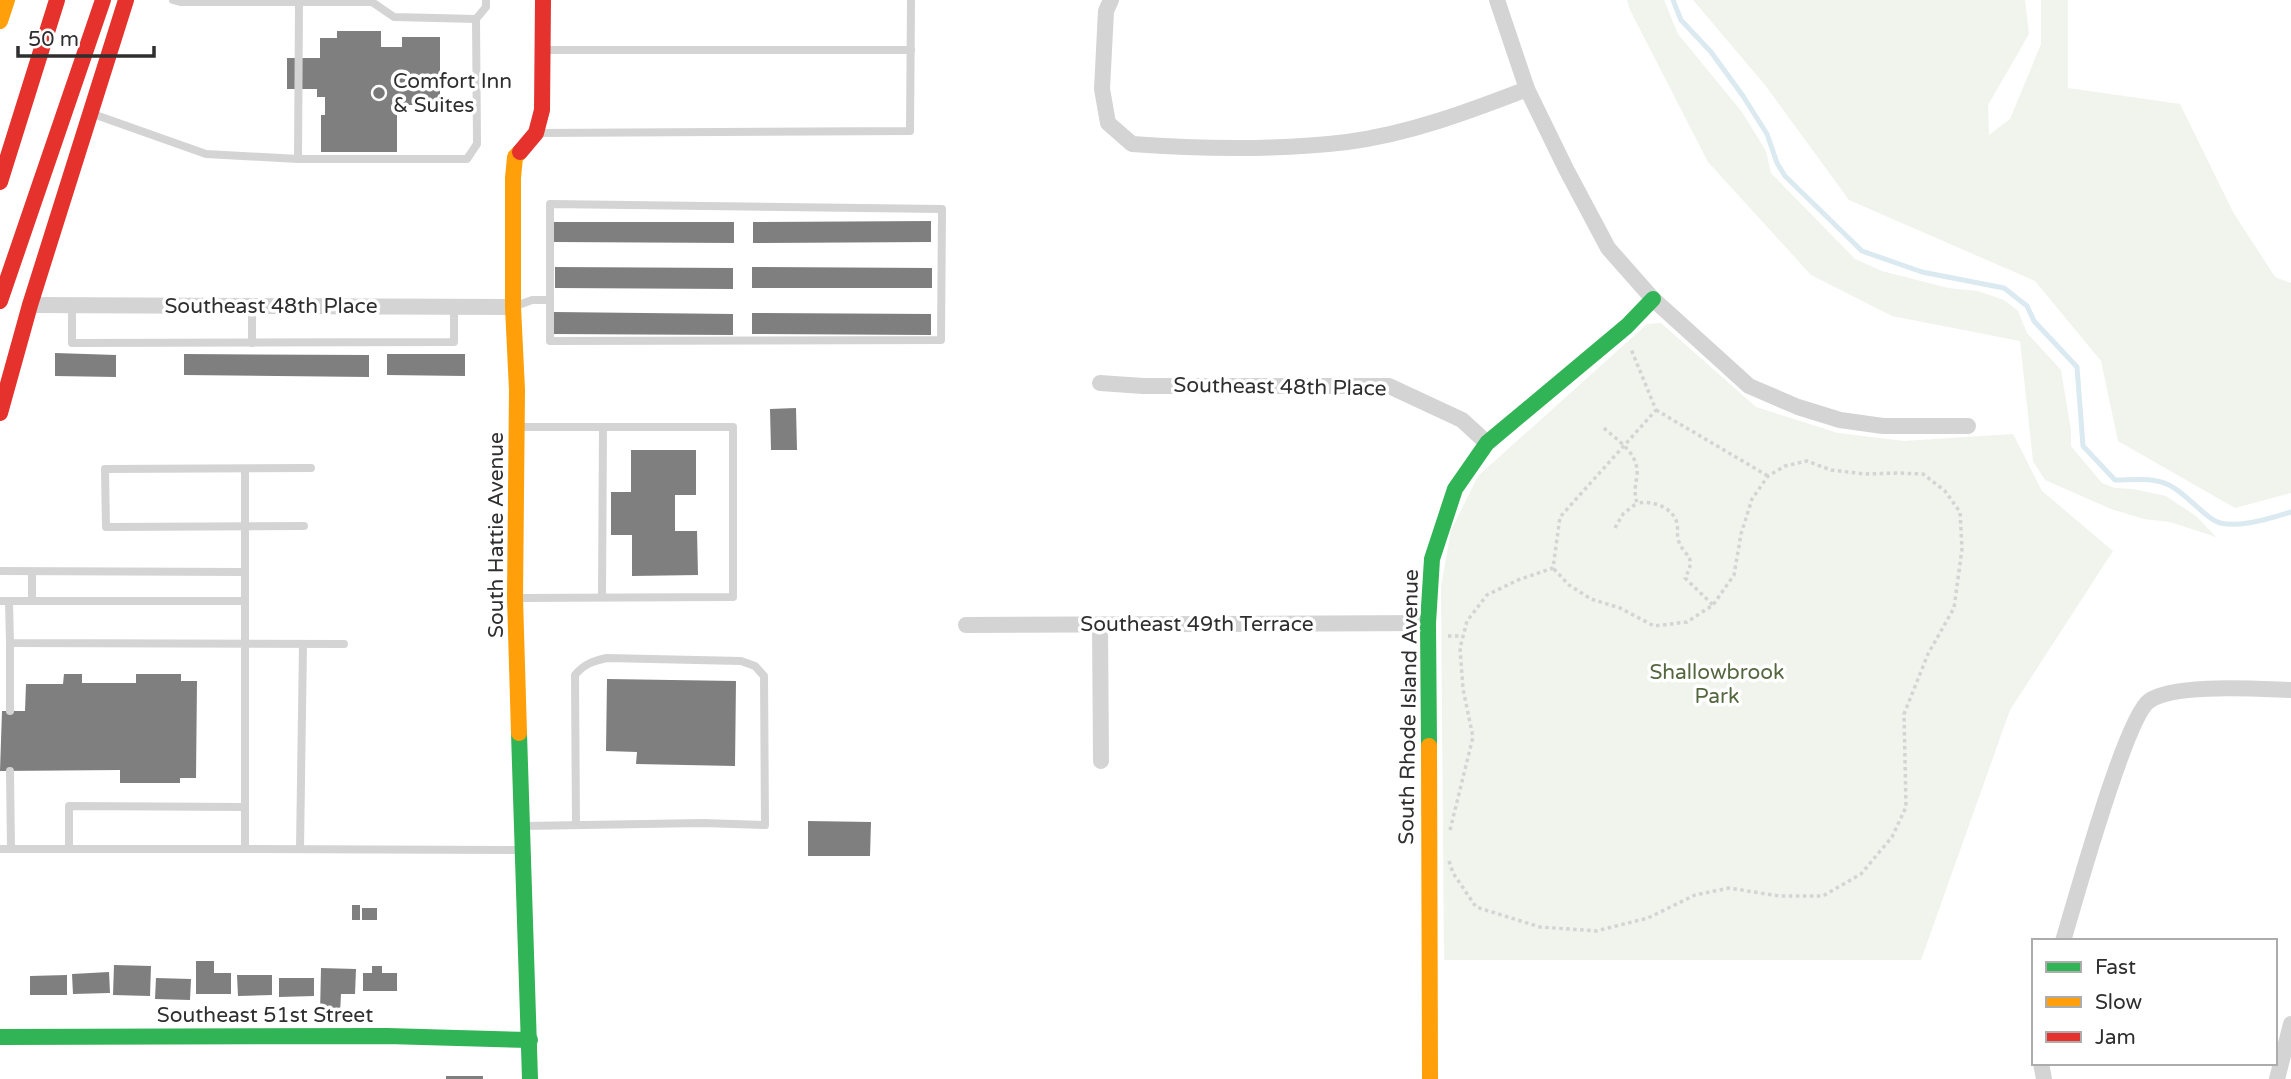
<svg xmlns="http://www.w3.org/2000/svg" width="2291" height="1079" font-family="'Varela Round',sans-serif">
<rect width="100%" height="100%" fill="#fff"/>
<g fill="#f1f4ec">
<polygon points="1627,0 1664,0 1678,34 1742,112 1766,151 1771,173 1855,259 1882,271 1948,288 1978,291 2004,300 2018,311 2027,333 2061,370 2071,431 2071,446 2102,483 2115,488 2133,489 2166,496 2196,516 2216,537 2170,522 2144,519 2111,509 2045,480 2033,461 2020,341 1892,316 1811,275 1708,162 1630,10"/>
<polygon points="1693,0 2025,0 2029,34 1988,105 1989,135 2010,119 2041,44 2041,0 2068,0 2068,88 2180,104 2233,212 2275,277 2291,283 2291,493 2235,508 2118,441 2101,361 2035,281 1849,200 1765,85"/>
<polygon points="1661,323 1756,407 1838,433 1904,441 2013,434 2042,491 2113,551 2010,710 1921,960 1444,960 1441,587 1451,530 1478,476 1647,324"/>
</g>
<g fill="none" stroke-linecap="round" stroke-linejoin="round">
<path stroke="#dbe9f0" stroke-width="5" d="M1673 0 1681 20 1711 52 1743 96 1767 134 1777 163 1785 176 1862 251 1922 272 2004 288 2027 306 2034 321 2077 367 2083 446 2115 480C2133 480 2153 477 2169 485 2185 493 2197 509 2212 519 2229 532 2272 518 2291 512"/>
</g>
<g fill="#7f7f7f">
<polygon points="337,31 381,31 381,47 402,47 402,37 440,37 440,105 397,105 397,152 321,152 321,115 325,115 325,97 317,97 317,89 287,89 287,58 320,58 320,38 337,38"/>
<polygon points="931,221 931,242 753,243 753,222"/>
<polygon points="554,222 734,222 734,243 554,242"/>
<polygon points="555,267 733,268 733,289 555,288"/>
<polygon points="752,267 932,268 932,288 752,288"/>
<polygon points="554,312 733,314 733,335 554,334"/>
<polygon points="752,313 931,314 931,335 752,334"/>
<polygon points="55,353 116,355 116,377 55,376"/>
<polygon points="184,354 369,355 369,377 184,375"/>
<polygon points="387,354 465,354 465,376 387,375"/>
<polygon points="796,408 797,450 771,450 770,409"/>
<polygon points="631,450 696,450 696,495 675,495 675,531 697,531 698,575 632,576 632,535 611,535 611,492 631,492"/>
<polygon points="64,674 82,674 82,683 136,683 136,674 181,674 181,681 197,681 196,778 180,778 180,783 120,783 120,770 0,771 2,711 25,711 26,684 63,684"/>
<polygon points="607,679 736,681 735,766 636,764 637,752 606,751"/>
<polygon points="808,821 871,822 870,856 808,856"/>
<rect x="352" y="905" width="8" height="15"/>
<rect x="362" y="908" width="15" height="12"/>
<polygon points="196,961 214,961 214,973 231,973 231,994 196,994"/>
<polygon points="114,965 151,966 150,996 113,995"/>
<polygon points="372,966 382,966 382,973 397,973 397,991 363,991 363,973 372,973"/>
<polygon points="321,968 356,969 355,994 341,994 340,1014 320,1014"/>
<polygon points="109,972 110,993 73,994 72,974"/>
<polygon points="67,975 67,995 30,995 30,976"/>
<polygon points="237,975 272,975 272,995 238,996"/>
<polygon points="156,978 191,979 190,1000 155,999"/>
<polygon points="279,978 314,978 314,996 279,997"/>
<rect x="446" y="1076" width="37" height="3"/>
</g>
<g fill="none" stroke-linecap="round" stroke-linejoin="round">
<g stroke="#d4d4d4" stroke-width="3.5" stroke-dasharray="3.5 3.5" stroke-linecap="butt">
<polyline points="1656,410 1768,476"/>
<path d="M1604 428C1619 442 1639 453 1637 476 1635 487 1634 493 1637 503 1651 501 1669 505 1676 520 1679 527 1676 536 1679 542 1686 559 1697 555 1685 578L1713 605"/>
<polyline points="1615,528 1623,514 1637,503"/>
<polyline points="1448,636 1463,636"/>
<polyline points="1450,830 1473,737 1463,689 1460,648 1467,621 1487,595 1518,580 1553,568 1560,517 1656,410 1631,349"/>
<polyline points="1449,861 1453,873 1476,907 1540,927 1596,931 1648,918 1695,895 1729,888 1779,896 1823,896 1861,874 1892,837 1906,807 1904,714 1928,654 1954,608 1962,549 1960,512 1945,491 1923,474 1898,473 1865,474 1831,470 1807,461 1785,466 1768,476 1752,499 1741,534 1734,575 1713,605 1687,622 1654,626 1620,608 1591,599 1569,585 1553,568"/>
</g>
<g stroke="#d4d4d4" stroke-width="8">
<polyline points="476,19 486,7 486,0"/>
<polyline points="544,50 911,50"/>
<polyline points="93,114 206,154 298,159 467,159 477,144 476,19 394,17 372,2 180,2 173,0"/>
<polyline points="537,133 910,131 911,0"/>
<polyline points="298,159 299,2"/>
<polyline points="72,305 72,343 454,342 454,307"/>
<polyline points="516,306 532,300 550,300 550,341 941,340 942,209 550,204 550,300"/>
<polyline points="252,343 252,306"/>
<polyline points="304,526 106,527 105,469 311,468"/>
<polyline points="0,571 245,572"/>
<polyline points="32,572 32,601"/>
<polyline points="602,597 603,427"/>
<polyline points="517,598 733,597 733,427 519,427"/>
<polyline points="0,601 245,601"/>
<polyline points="9,601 10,643 344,644"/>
<polyline points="10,643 10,711"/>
<polyline points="10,771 11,849"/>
<path d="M524 826 703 823 765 825 764 676 755 666 741 661 607 658C593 661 584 664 575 675L576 825"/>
<polyline points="0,849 245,849 245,469"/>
<polyline points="69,849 69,806 245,807"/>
<polyline points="245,849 522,850"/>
<polyline points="300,849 303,644"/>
</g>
<g stroke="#d4d4d4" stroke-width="16">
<path d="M1111 0 1106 11 1102 89 1108 123 1132 144C1199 149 1280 150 1347 142 1409 134 1470 111 1527 89"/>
<polyline points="1497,0 1527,89 1566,169 1608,248 1653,299 1749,386 1798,407 1840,420 1883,426 1968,426"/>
<polyline points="30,305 513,307"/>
<polyline points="1100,383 1143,386 1389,386 1462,420 1487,443"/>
<polyline points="966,625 1428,623"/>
<polyline points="1100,625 1101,761"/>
<path d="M2063 941C2075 902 2125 718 2149 701 2173 683 2259 689 2291 690"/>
<polyline points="2041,1063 2044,1079"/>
<polyline points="2277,1079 2291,1024"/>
</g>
<g stroke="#30b455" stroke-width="16">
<polyline points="519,733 530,1079"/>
<polyline points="1429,746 1428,623 1432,559 1455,489 1487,443 1627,326 1653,299"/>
<polyline points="0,1037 387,1036 530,1040"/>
</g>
<g stroke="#ff9f0a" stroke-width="16">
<polyline points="0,21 7,0"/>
<polyline points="519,733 515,598 517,390 513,307 513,178 515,157 520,152"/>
<polyline points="1429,746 1430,1079"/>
</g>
<g stroke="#e5322d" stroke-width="16">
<polyline points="520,152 536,133 542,110 543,0"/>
<polyline points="0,182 57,0"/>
<polyline points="0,301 103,0"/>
<polyline points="0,413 30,305 126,0"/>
</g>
</g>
<circle fill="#787878" stroke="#fff" stroke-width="2.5" cx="379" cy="93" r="7"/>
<g text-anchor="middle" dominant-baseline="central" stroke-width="7" stroke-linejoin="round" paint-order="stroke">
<g font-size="21" fill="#2f2f2f" stroke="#fff" text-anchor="start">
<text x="393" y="81">Comfort Inn<tspan x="393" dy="24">&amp; Suites</tspan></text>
</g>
<g font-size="21" fill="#2f2f2f" stroke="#fff">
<text x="271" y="306">Southeast 48th Place</text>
<text transform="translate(1280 387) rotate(1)">Southeast 48th Place</text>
<text transform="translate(496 535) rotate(-90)">South Hattie Avenue</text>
<text x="1197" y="624">Southeast 49th Terrace</text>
<text transform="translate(1409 707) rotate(-89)">South Rhode Island Avenue</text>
<text x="265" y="1015">Southeast 51st Street</text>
</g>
<g font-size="21" fill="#54673f" stroke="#fff">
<text x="1717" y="672">Shallowbrook<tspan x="1717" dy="24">Park</tspan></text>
</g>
</g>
<rect x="2032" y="939" width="245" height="126" fill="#ffffff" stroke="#acacac" stroke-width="2"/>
<rect x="2046" y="962" width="35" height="10" fill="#30b455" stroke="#acacac" stroke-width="2"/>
<text x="2095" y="974" font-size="21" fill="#2f2f2f">Fast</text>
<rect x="2046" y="997" width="35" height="10" fill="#ff9f0a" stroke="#acacac" stroke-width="2"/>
<text x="2095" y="1009" font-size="21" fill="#2f2f2f">Slow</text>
<rect x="2046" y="1032" width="35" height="10" fill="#e5322d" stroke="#acacac" stroke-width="2"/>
<text x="2095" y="1044" font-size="21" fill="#2f2f2f">Jam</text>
<path d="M18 46v10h136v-10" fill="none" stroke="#2f2f2f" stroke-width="3.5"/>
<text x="28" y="46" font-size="21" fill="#2f2f2f" stroke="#ffffff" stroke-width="5" paint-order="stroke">50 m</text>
</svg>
